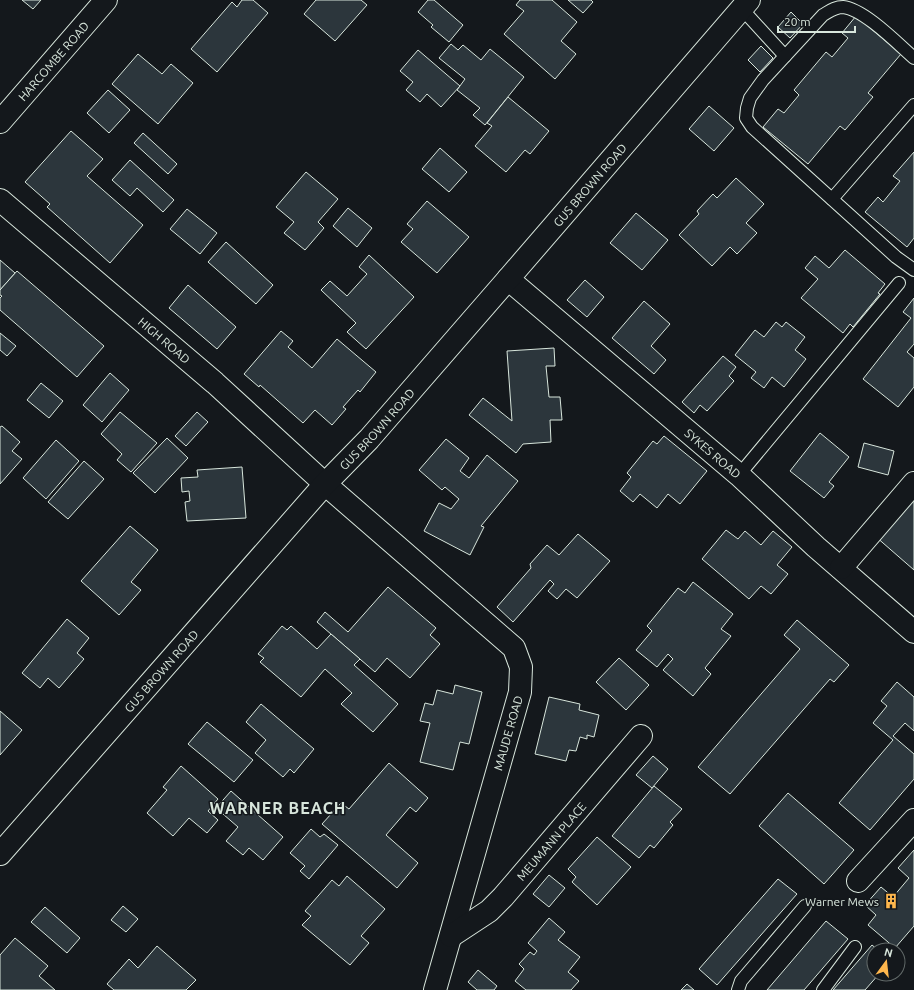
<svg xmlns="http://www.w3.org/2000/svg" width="914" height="990" font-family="Ubuntu,sans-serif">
<rect width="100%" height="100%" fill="#14181c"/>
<g fill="#2c363c" stroke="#d8e6dc">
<polygon points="22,0 41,0 33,9"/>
<polygon points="242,0 253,0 268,13 217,72 191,49 232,2 237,7"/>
<polygon points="316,0 361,0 367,5 335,41 304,14"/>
<polygon points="428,0 434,0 463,25 449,42 431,27 433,25 418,12"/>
<polygon points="520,0 552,0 577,22 561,41 576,54 555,79 504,34 524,11 516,5"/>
<polygon points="568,0 591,0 593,2 583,13"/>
<polygon points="791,12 803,24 790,38 778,27"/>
<polygon points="856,16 901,54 868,93 873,97 845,130 840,126 808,164 763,127 778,109 784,113 799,95 794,90 826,52 832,57 848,38 842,33"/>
<polygon points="451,44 458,50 463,45 481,60 490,49 524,77 485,125 473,115 480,108 457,90 465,79 439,58"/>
<polygon points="761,46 773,58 760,72 748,60"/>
<polygon points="418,50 460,86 441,107 427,94 420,102 406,90 413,82 400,71"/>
<polygon points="138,54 162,74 171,64 193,83 158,124 112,84"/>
<polygon points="108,90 130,110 109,133 87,113"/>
<polygon points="508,97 549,131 530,154 525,150 506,172 475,146 492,126 487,123"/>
<polygon points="709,106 734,128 714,151 689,129"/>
<polygon points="71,131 103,159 87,176 143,225 110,263 47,207 50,204 25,182"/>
<polygon points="143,133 177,164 168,174 134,143"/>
<polygon points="440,148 467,172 449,192 422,169"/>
<polygon points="914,152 914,238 907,247 865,212 878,197 883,202 900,181 893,176"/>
<polygon points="130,160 174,200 163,212 137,188 130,196 112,180"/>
<polygon points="306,172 338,199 318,222 324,228 305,250 284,233 294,222 276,207"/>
<polygon points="736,178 764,204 746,223 757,233 737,254 730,247 712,266 679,235 699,214 697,211 713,194 717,198"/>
<polygon points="427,201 469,237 437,273 401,242 413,229 407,224"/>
<polygon points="348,208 372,228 357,247 333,226"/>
<polygon points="187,209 217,233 200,254 170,229"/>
<polygon points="636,213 668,240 642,270 610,243"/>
<polygon points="226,242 273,285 256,304 208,262"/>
<polygon points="845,250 885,284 878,293 880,294 853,327 850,324 843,333 801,298 818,279 805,268 815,256 829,268"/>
<polygon points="369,255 414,297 366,349 347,332 356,323 321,290 330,281 347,296 367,274 359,267"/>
<polygon points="0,260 15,273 0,290"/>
<polygon points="17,271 104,346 77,377 0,310 0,298 2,296 0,295 0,290"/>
<polygon points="585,280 604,297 587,317 567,300"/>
<polygon points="188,285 236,327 217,349 169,308"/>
<polygon points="914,298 914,344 907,352 914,358 914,387 898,407 863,379 911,318 903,312"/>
<polygon points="644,301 670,324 651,346 666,360 654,374 612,338"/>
<polygon points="776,322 782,327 786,322 805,337 795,350 806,359 784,387 772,377 764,388 751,378 756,372 735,355 755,330 764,337"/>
<polygon points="281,331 293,341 288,347 312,368 337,339 376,372 360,392 358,390 343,407 346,409 332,425 315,410 303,423 260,385 259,387 244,374"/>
<polygon points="0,333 16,346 7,356 0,350"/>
<polygon points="554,348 555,366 546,366 549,397 560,397 562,420 550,420 551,442 523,444 516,453 469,415 483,398 512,421 507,351"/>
<polygon points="723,356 736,367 729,376 734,381 707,411 700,405 694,413 682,402"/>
<polygon points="110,373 129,390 102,422 83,405"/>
<polygon points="41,383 63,401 49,418 27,400"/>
<polygon points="120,412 157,443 131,472 117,460 122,454 101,434"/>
<polygon points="197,412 208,422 186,446 175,436"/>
<polygon points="2,426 20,442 12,451 22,459 0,484 0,427"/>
<polygon points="820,433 849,457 829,482 834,486 824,498 790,471"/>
<polygon points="664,436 707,471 680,504 668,494 657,508 640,494 633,502 620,491 631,477 627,473 653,441 657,444"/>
<polygon points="167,438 188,458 155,493 133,473"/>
<polygon points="446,439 469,458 460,471 469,478 487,455 518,481 481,526 484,527 470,555 424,531 439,503 451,509 459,499 445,487 442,490 419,470"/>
<polygon points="56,440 79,461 46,499 23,478"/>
<polygon points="864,443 894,451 888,475 858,467"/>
<polygon points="84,461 104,479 68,519 48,502"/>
<polygon points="242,467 246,518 187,521 185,502 190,501 189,491 182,492 181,478 198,477 197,470"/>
<polygon points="914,500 914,570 875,536"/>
<polygon points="130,526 158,550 131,582 141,590 119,615 81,581"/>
<polygon points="726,530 738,539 745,531 761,545 773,531 792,547 777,565 788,574 771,594 761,586 749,599 702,559"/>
<polygon points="578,534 610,561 577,598 566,589 557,599 548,591 554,584 550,580 513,622 497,607 531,568 530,564 547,545 559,555"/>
<polygon points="693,582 733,614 721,629 731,636 705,668 711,674 693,696 663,670 673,659 668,654 657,667 636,650 652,631 647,626 678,588 685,593"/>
<polygon points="388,587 436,628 430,635 440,644 410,678 387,658 375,672 317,622 325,612 348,632"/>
<polygon points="67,619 89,638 77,653 84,659 59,688 48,678 40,688 22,673"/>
<polygon points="797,620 849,665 834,682 830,679 730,794 698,767 800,649 784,635"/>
<polygon points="282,626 287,630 291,626 317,649 331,634 360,659 354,665 398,704 373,732 341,704 352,693 325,669 301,697 260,662 264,658 258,654"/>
<polygon points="619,658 649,685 626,710 596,682"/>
<polygon points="897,682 914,697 914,731 905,723 893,736 914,754 914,779 870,830 839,803 893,740 873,723 887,706 881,701"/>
<polygon points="455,685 482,692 469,744 460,742 453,770 420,762 430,723 420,721 425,703 433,705 437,690 453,694"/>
<polygon points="549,697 580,704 579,710 599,715 594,737 587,735 587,739 580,737 576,751 569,750 566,761 535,754"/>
<polygon points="261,704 314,749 294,773 290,769 283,777 255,753 266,740 246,722"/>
<polygon points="0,711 22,730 0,755"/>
<polygon points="207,722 253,760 234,782 188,744"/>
<polygon points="653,756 668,769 652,788 636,775"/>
<polygon points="389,763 428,798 416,812 410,807 386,835 418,863 397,888 322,824 341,803 349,809"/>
<polygon points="181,766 218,799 208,811 218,820 207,833 189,818 173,836 147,813 167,790 163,787"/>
<polygon points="654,786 682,809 670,822 673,825 654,848 650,845 639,858 612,836"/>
<polygon points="231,791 283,837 263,860 249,848 243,855 226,841 238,827 216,808"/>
<polygon points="788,793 854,850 824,884 759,826"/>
<polygon points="311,829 320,837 324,834 338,845 309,879 300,871 305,866 290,853"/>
<polygon points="597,837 631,867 597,905 572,882 576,877 568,869"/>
<polygon points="914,850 914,926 895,948 868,925 876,915 865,905 881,887 893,897 909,878 898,868"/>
<polygon points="549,875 565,888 549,907 533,894"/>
<polygon points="347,876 385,909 361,936 369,943 350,965 302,925 311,916 305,911 332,880 339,886"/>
<polygon points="778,879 797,894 717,985 699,969"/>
<polygon points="123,906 138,919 126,932 111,920"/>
<polygon points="45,907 80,938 67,953 31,922"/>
<polygon points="549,918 565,932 558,940 580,957 568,972 579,981 571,990 526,990 515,981 524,969 519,964 530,952 534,955 537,951 528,943"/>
<polygon points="826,921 848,939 804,990 767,990"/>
<polygon points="15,938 48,966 39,976 55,990 0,990 0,955"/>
<polygon points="872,945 878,950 874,950 874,974 879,974 865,990 833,990"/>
<polygon points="157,946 196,980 186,990 114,990 107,984 129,959 138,968"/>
<polygon points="478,970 497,986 494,990 477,990 468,982"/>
<polygon points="687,984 694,990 681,990"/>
</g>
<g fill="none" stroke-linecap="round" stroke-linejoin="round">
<g stroke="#d8e6dc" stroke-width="14">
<g id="service">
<polyline points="742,9 785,56"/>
<path d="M914 58C898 44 864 9 843 7 835 7 830 11 823 15L763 80 750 98 747 108 746 118 752 127 896 257 914 270"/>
<polyline points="832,199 914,105"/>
<polyline points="739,475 899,283"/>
<polyline points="738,990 741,981 805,906"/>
<polyline points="823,990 855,947"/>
</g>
</g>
<g stroke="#d8e6dc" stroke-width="24">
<g id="minor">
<path id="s1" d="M0 122 106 0"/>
<path id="s2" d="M0 200 215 383 325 484 514 648 521 667 520 692 435 990"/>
<path id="s3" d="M508 279 739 475 816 547 914 632"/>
<polyline points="841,568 914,483"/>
<path id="s4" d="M0 854 325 484 369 439 508 279 749 0"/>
<polyline points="858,881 914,820"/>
<path id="s5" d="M451 936 489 911 503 897 641 736"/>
</g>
</g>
<use href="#service" stroke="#14181c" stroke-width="12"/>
<use href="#minor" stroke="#14181c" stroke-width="22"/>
</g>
<defs>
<g id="building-bare" transform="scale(1.2)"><path d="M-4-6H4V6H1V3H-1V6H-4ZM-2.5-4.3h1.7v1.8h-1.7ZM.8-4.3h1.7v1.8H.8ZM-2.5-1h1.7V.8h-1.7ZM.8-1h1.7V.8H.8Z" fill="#ffb74d" stroke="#14181c" stroke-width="2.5" paint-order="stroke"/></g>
</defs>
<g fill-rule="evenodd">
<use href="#building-bare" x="891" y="901"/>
</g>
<g text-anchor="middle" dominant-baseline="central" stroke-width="3" stroke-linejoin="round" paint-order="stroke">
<g font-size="12" fill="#d8e6dc" stroke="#14181c">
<text stroke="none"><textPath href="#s1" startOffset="81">HARCOMBE ROAD</textPath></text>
<text stroke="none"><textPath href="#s4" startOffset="892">GUS BROWN ROAD</textPath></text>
<text stroke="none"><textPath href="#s2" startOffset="216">HIGH ROAD</textPath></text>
<text stroke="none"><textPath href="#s4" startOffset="568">GUS BROWN ROAD</textPath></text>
<text stroke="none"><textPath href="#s3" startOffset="269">SYKES ROAD</textPath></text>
<text stroke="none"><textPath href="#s4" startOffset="244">GUS BROWN ROAD</textPath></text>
<text transform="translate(508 733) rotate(-74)">MAUDE ROAD</text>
<text stroke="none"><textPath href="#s5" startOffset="139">MEUMANN PLACE</textPath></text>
</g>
<g font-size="12" fill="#d8e6dc" stroke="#14181c" text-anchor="end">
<text x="879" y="901">Warner Mews</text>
</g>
<g font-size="16" font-weight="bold" letter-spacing="1" fill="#d8e6dc" stroke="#14181c">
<text x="278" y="808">WARNER BEACH</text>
</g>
</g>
<g transform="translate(886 962) rotate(15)"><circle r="19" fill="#14181c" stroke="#626a69"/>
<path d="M0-3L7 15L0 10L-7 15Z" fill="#ffb74d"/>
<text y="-6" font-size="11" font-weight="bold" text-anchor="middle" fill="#d8e6dc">N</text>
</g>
<path d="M778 26v6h77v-6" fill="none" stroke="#d8e6dc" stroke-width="2"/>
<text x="784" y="26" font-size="12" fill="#d8e6dc" stroke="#14181c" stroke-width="3" paint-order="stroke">20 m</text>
</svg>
